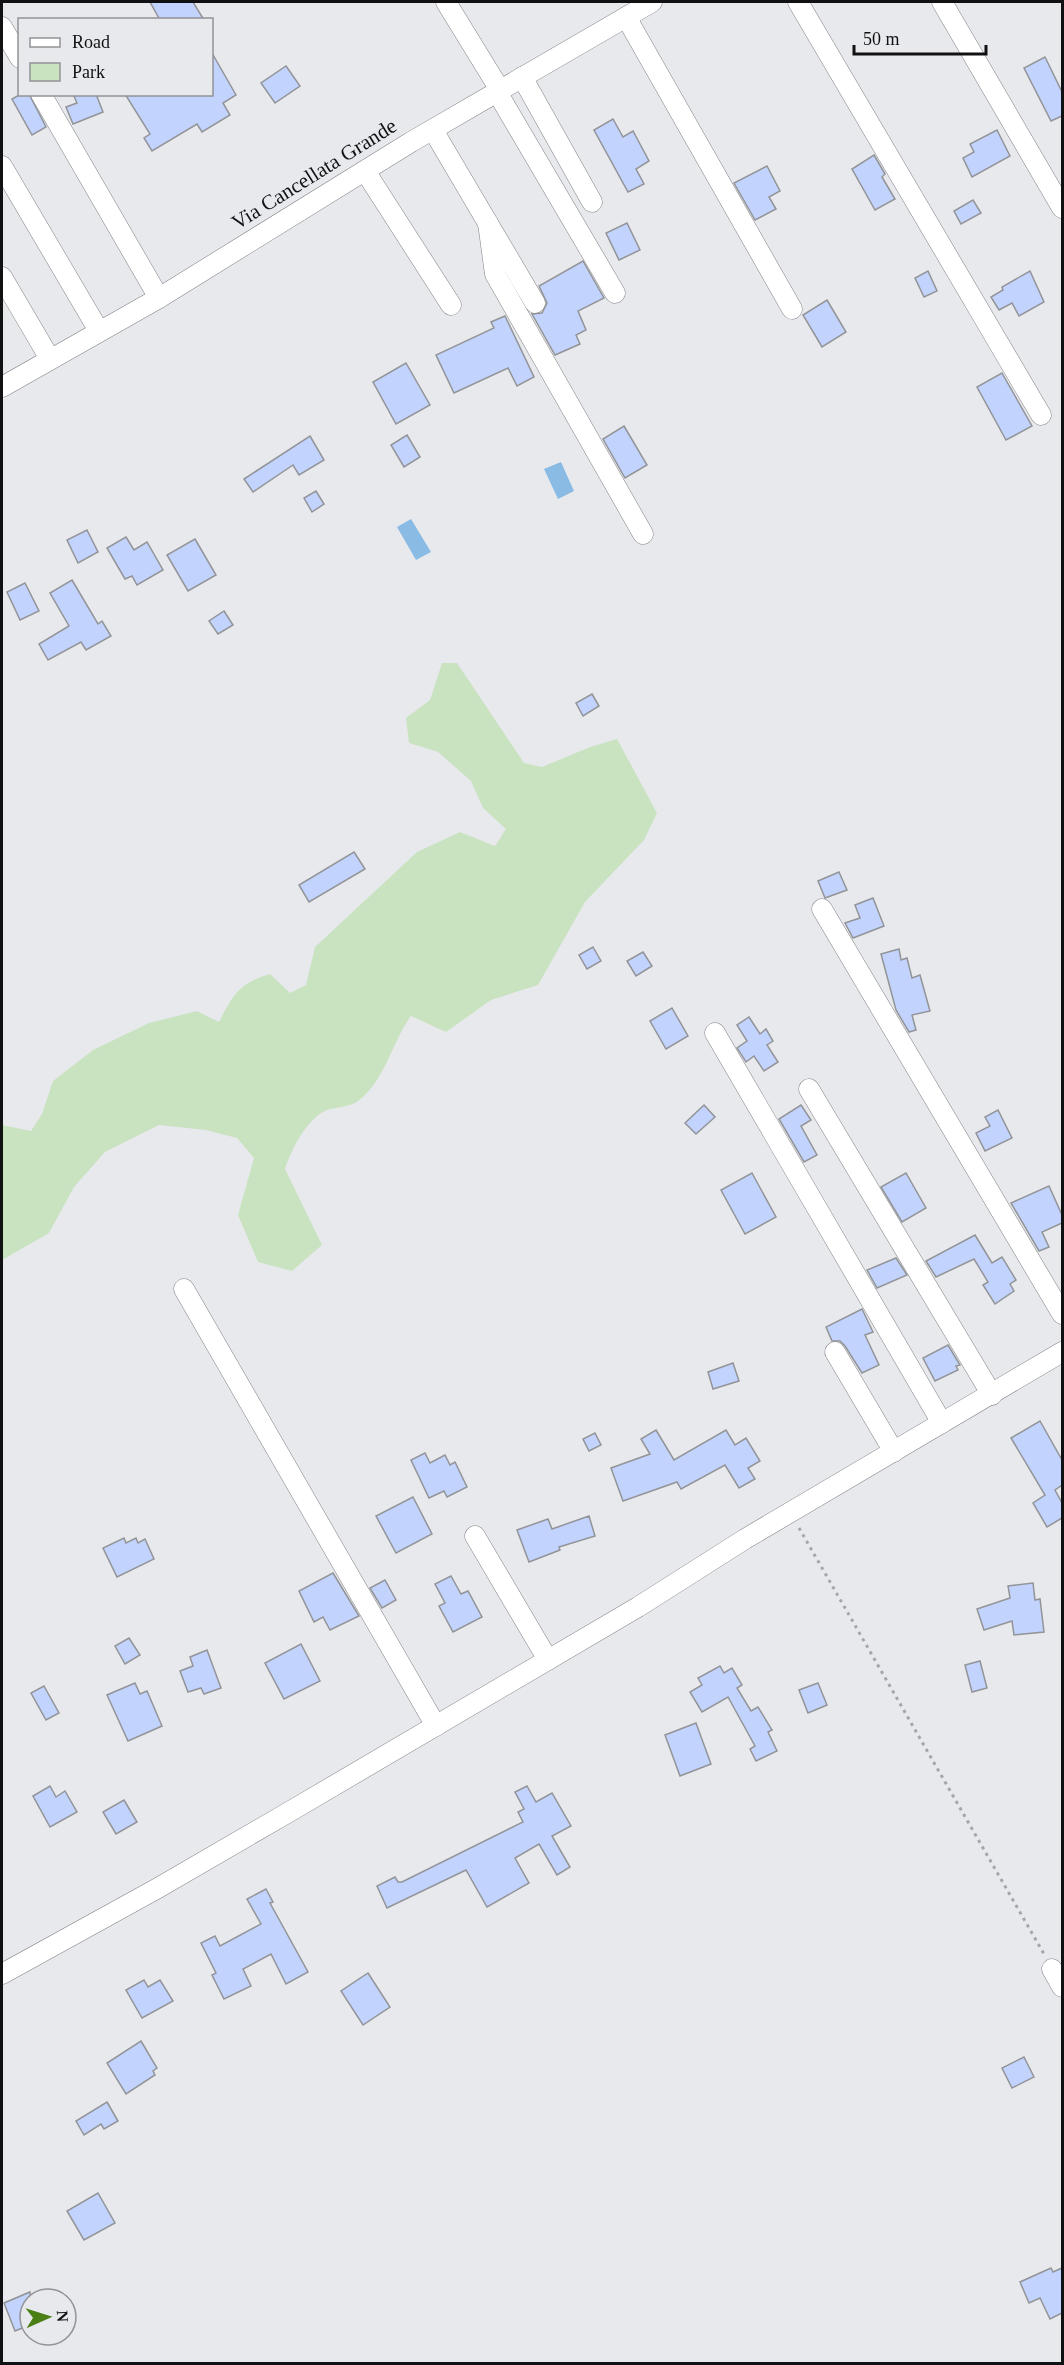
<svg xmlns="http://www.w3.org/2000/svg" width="1064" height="2365" font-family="'Times New Roman',serif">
<rect width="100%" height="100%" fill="#e8e9ed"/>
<path fill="#c9e3c1" d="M442 663H457L524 763 542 767 590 747 617 739 657 813 644 840 585 902 538 985 491 1000 446 1032 411 1016C392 1042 385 1081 358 1101 350 1107 336 1107 327 1110 307 1118 291 1150 285 1169L322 1245 292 1271 258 1262 238 1215 254 1158 237 1138 206 1130 159 1125 105 1152 74 1187 49 1233 2 1260V1125L31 1131 42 1114 53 1081 93 1050 149 1023 197 1011 219 1022C233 995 239 983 270 974L290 993 306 985 315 947 417 852 460 832 495 846 506 829 483 808 471 781 438 752 409 743 406 718 430 700Z"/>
<g fill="#89bbe4">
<polygon points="561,462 574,491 558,499 544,469"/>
<polygon points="411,519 431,552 416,560 397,527"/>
</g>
<g fill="#c2d3fe" stroke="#929497" stroke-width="1.5">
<polygon points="150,2 193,2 204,20 160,20"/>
<polygon points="212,53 236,95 223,103 230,115 202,132 197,124 152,151 144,138 150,134 125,94 212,94"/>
<polygon points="1045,57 1062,92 1062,116 1051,121 1024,68"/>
<polygon points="286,66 300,86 275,103 261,83"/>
<polygon points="21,94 29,94 46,127 32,135 12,99"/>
<polygon points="73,94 96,94 103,112 73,124 66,107 77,103"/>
<polygon points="613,119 623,137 633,131 649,161 636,169 644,184 628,192 594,130"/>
<polygon points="997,130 1010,156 972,177 963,158 974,152 970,144"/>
<polygon points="874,155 885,174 882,177 895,199 875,210 852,169"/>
<polygon points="767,166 780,191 769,197 776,209 755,220 734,183"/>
<polygon points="973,200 981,213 961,224 954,211"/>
<polygon points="627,223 640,250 619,260 606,233"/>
<polygon points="583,261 604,298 578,311 586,330 576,335 580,344 555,355 532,314 542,313 547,303 539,286"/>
<polygon points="928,271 937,291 924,297 915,278"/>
<polygon points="1030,271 1044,302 1019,316 1012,303 999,310 991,297 1003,290 1002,287"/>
<polygon points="827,300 846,332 822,347 803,315"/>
<polygon points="505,316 534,377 517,386 508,368 454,393 436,355 494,328 491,322"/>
<polygon points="406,363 430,405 396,424 373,382"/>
<polygon points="1002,373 1032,426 1006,440 977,387"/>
<polygon points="624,426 647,465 625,478 603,439"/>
<polygon points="407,435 420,457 404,467 391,445"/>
<polygon points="310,436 324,460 299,475 293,465 253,492 244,479"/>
<polygon points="316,491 324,504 312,512 304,498"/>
<polygon points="87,530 98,552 78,563 67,540"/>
<polygon points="126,537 134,550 147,542 163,570 137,585 132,576 125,579 107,548"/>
<polygon points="195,539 216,575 188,591 167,555"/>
<polygon points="72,580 98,624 102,621 111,636 86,650 81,642 48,660 39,644 69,626 50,593"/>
<polygon points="25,583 39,611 20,620 7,592"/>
<polygon points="224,611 233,625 218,634 209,621"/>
<polygon points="592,694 599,706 583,716 576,703"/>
<polygon points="354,852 365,869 309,902 299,885"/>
<polygon points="839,872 847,890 825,898 818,881"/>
<polygon points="873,898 884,926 853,938 845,923 860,918 855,905"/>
<polygon points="593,947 601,961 587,969 579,955"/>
<polygon points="899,949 901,960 907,958 912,978 920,975 930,1011 912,1015 916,1030 909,1032 896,1010 881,954"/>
<polygon points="643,952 652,966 636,976 627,961"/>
<polygon points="672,1008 688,1036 666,1049 650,1021"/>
<polygon points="749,1017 760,1034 766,1029 773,1041 767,1045 778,1062 764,1071 754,1056 746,1062 737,1048 747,1041 737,1025"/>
<polygon points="704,1105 715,1117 696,1134 685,1123"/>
<polygon points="801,1105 811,1120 801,1126 817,1155 804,1162 779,1119"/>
<polygon points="998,1110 1012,1138 985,1151 976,1133 990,1126 985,1117"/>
<polygon points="752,1173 776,1217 745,1234 721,1190"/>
<polygon points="906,1173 926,1208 902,1222 881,1187"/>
<polygon points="1049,1186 1062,1215 1062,1223 1042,1232 1049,1247 1039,1251 1011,1203"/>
<polygon points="975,1235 992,1263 1002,1257 1016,1280 1010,1284 1014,1291 995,1304 983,1285 988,1282 974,1259 936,1277 926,1261"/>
<polygon points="896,1258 907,1275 877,1288 867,1270"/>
<polygon points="862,1309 873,1332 865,1335 879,1365 862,1373 845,1346 840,1341 832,1341 826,1327"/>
<polygon points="948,1345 960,1365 956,1366 958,1370 935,1381 923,1358"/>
<polygon points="733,1363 739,1381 713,1389 708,1372"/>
<polygon points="1040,1421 1062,1460 1062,1485 1055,1490 1062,1503 1062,1518 1047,1527 1033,1503 1045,1495 1011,1438"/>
<polygon points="656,1430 674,1460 726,1430 735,1445 746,1438 760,1461 748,1468 755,1479 739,1488 725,1465 681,1489 677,1482 623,1501 611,1468 650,1454 641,1439"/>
<polygon points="595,1433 601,1445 589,1451 583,1439"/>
<polygon points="425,1453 430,1463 445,1455 450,1465 455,1462 467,1487 447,1497 444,1491 429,1498 411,1460"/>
<polygon points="413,1497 432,1534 396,1553 376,1516"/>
<polygon points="589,1516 595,1536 559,1547 560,1550 529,1562 517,1530 548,1519 552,1529"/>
<polygon points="124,1538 126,1543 136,1538 138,1543 145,1539 154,1559 117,1577 103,1548"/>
<polygon points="333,1573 359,1616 330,1630 323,1617 314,1622 299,1591"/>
<polygon points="451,1576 461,1594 468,1591 482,1617 453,1632 439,1606 445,1603 435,1584"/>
<polygon points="385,1580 396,1600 382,1608 370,1588"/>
<polygon points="1033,1583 1035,1600 1040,1599 1044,1632 1014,1635 1012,1621 984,1630 977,1609 1010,1598 1008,1586"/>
<polygon points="129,1638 140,1655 125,1664 115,1646"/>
<polygon points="301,1644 320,1681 284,1699 265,1663"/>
<polygon points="207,1650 221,1688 204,1694 201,1688 188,1692 180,1671 193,1666 190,1657"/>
<polygon points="980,1661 987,1688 972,1692 965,1665"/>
<polygon points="720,1666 724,1673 732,1668 742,1685 737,1688 751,1711 758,1707 772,1730 768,1732 777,1751 756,1761 750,1749 755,1746 728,1697 702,1712 690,1692 702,1685 698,1678"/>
<polygon points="135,1683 140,1694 147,1691 162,1726 128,1741 107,1695"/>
<polygon points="818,1683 827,1705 808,1713 799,1690"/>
<polygon points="44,1686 59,1713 46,1720 31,1693"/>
<polygon points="696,1723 711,1764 680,1776 665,1735"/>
<polygon points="50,1786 56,1797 65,1791 77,1812 50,1827 33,1796"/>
<polygon points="527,1786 536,1802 552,1793 571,1826 552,1836 570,1867 557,1875 539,1844 515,1858 529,1883 487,1907 466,1870 387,1908 377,1886 395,1877 398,1882 402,1882 523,1822 518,1812 524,1809 515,1792"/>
<polygon points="124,1800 137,1822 116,1834 103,1812"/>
<polygon points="266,1889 273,1902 270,1903 308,1972 286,1984 271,1954 243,1969 251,1986 224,1999 212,1975 216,1973 201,1943 215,1936 220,1946 261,1924 247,1899"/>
<polygon points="368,1973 390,2007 363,2025 341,1991"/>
<polygon points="144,1980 148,1987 160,1980 173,2001 142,2018 126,1990"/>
<polygon points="141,2041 157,2068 153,2071 155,2075 126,2094 107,2063"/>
<polygon points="1024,2057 1034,2077 1012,2088 1002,2068"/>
<polygon points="107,2102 118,2121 104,2129 101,2124 84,2135 76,2121"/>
<polygon points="98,2193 115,2223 84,2240 67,2211"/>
<polygon points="1051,2268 1053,2272 1062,2268 1062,2313 1050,2319 1040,2298 1029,2303 1020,2282"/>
<polygon points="30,2292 30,2325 15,2331 4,2303"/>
</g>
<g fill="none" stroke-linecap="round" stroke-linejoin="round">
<g stroke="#838488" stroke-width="21">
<g id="minor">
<polyline points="446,2 500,90"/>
<polyline points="798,2 1041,415"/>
<polyline points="942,2 1062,208"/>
<polyline points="626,17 792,309"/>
<polyline points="2,27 20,58"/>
<polyline points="522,77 592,202"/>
<polyline points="497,92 615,293"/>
<polyline points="41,94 159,298"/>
<polyline points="433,130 535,303"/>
<polyline points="2,166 99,331"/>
<polyline points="365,171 451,305"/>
<polyline points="488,223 495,274 643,534"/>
<polyline points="2,277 50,359"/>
<polyline points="2,387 159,298 411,142 652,2"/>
<polyline points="822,909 1062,1314"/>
<polyline points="715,1033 942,1423"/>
<polyline points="809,1089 992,1395"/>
<polyline points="184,1289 436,1726"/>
<polyline points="835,1352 894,1452"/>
<polyline points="475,1536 548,1660"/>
<polyline points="1052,1969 1062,1987"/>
<polyline points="2,1974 158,1888 289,1812 638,1607 745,1539 1062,1352"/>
</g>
</g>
<polyline stroke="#a5a6a9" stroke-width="3" stroke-dasharray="3 4.5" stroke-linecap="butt" points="799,1528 1044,1954"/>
<use href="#minor" stroke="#fff" stroke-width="20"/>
</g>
<g text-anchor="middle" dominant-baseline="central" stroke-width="4.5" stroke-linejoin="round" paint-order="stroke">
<g font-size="21" fill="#111113" stroke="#e8e9ed">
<text transform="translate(314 174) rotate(-32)">Via Cancellata Grande</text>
</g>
</g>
<rect width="1064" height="2365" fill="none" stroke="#111113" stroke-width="6"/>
<rect x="18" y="18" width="195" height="78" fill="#e8e9ed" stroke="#929396" stroke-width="1.5"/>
<rect x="30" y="38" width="30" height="9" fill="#ffffff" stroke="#929396" stroke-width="1.5"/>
<text x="72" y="48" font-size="18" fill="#111113">Road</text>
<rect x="30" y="63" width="30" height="18" fill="#c9e3c1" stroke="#929396" stroke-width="1.5"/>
<text x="72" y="78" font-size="18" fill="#111113">Park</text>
<g transform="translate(48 2317) rotate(87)"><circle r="28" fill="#e8e9ed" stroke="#929396" stroke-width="1.5"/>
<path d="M0-4.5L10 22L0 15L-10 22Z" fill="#497f14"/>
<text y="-9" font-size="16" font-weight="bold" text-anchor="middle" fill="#111113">N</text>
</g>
<path d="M854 45v9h132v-9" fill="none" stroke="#111113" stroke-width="3"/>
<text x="863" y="45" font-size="18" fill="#111113" stroke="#e8e9ed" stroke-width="4.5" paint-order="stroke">50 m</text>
</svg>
